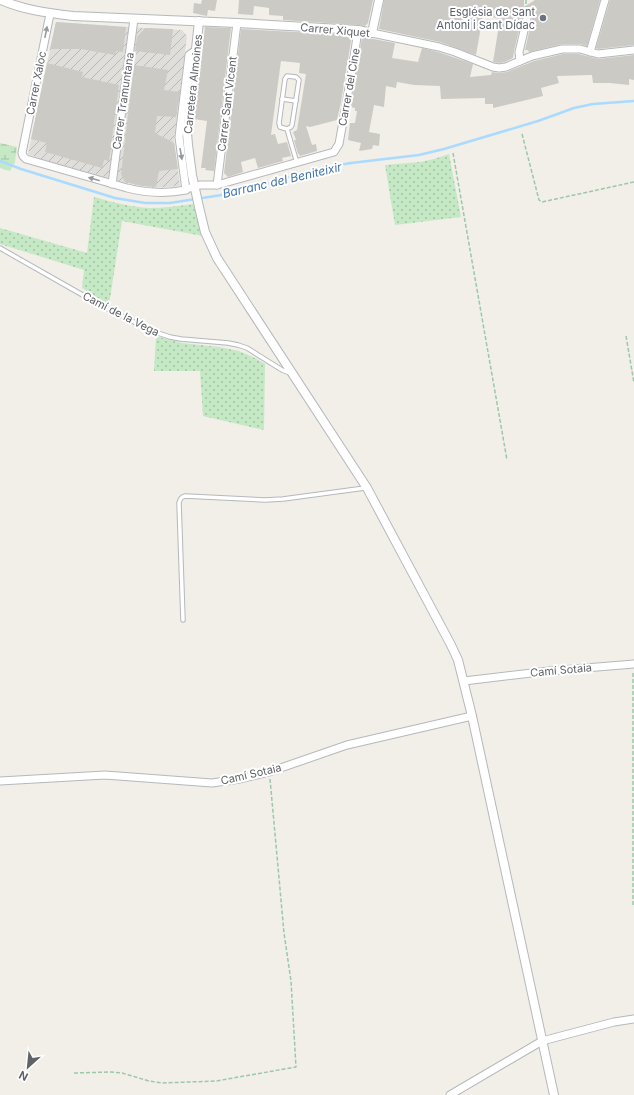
<svg xmlns="http://www.w3.org/2000/svg" width="634" height="1095" font-family="Inter,sans-serif">
<defs>
<pattern id="industrial-furrows" width="10" height="10" patternUnits="userSpaceOnUse"><rect width="10" height="10" fill="#e0deda"/><path d="M-1 1l2-2M0 10L10 0M9 11l2-2" fill="none" stroke="#b9b8b5"/></pattern>
<pattern id="green-dots" width="8" height="8" patternUnits="userSpaceOnUse"><rect width="8" height="8" fill="#c5e8c5"/><path d="M2 2h.1M6 6h.1" fill="none" stroke="#a3c0a4" stroke-width="1.8" stroke-linecap="round"/></pattern>
<pattern id="wetland-marsh" width="20" height="14" patternUnits="userSpaceOnUse"><rect width="20" height="14" fill="#c5e8c5"/><path d="M1 5h8M5 5V1M11 12h8M15 12V8" fill="none" stroke="#a3c0a4"/></pattern>
</defs>
<rect width="100%" height="100%" fill="#f1efe8"/>
<polygon fill="url(#industrial-furrows)" points="56,22 126,27 182,30 187,36 174,140 180,186 153,188 126,183 41,159 28,154"/>
<g fill="url(#green-dots)">
<polygon points="449,154 461,217 395,225 385,165 420,162 434,159"/>
<path d="M94 197C112 202 131 207 149 208 164 208 178 206 193 204L203 236 122 221 109 305 82 288 84 270 0 244V228L87 253Z"/>
<polygon points="156,336 182,343 219,347 239,351 255,358 265,364 264,430 203,416 200,371 154,371"/>
</g>
<polygon fill="url(#wetland-marsh)" points="0,143 17,147 15,162 10,171 0,168"/>
<g fill="none" stroke-linecap="round" stroke-linejoin="round">
<polyline stroke="#aadaff" stroke-width="2.5" points="0,161 21,169 115,198 145,203 170,203 241,192 305,172 327,167 351,163 419,155 444,149 538,121 574,108 593,104 634,101"/>
</g>
<g fill="#cccac5">
<polygon points="202,0 217,0 215,11 208,10 207,16 193,13 194,3 201,4"/>
<polygon points="239,0 373,0 368,23 365,26 358,25 283,20 283,16 269,15 269,8 254,6 253,15 238,14"/>
<polygon points="384,0 524,0 524,7 535,0 600,0 587,46 580,44 562,44 529,52 528,50 525,50 532,19 530,14 526,13 522,17 514,51 513,58 505,62 499,63 493,62 500,19 483,15 476,55 440,42 379,29"/>
<polygon points="610,0 634,0 634,45 598,49 596,48"/>
<polygon points="56,22 126,27 123,52 116,51 115,55 81,49 50,49"/>
<polygon points="205,27 231,28 214,171 205,170 206,168 201,168 207,121 194,119"/>
<polygon points="145,28 173,29 170,55 135,51 137,37"/>
<polygon points="241,29 352,35 341,102 337,120 310,127 306,126 312,145 316,144 317,151 300,156 299,154 298,154 294,140 296,140 293,132 297,130 306,74 299,73 300,63 281,61 271,135 275,134 278,144 287,142 291,156 282,158 283,161 258,168 255,158 241,162 243,172 228,177 224,173"/>
<polygon points="362,37 395,43 392,58 418,62 422,48 438,52 453,57 473,64 470,77 491,75 492,72 498,73 507,72 534,61 563,54 579,54 598,59 634,55 634,80 629,79 629,85 610,83 593,83 592,75 557,76 559,83 541,88 543,96 493,108 493,104 485,104 485,98 441,99 440,86 414,85 397,82 396,88 386,86 384,107 374,105 369,132 380,134 379,146 373,145 372,149 359,151 361,143 348,140 350,123 355,123 357,111 355,111 355,108 351,107"/>
<polygon points="47,63 83,72 82,77 119,85 109,161 104,160 102,168 45,152 47,143 31,139"/>
<polygon points="134,65 168,70 164,90 180,92 176,117 157,116 155,133 174,143 178,169 159,171 156,187 143,186 125,182 121,174"/>
</g>
<g fill="none" stroke-linecap="round" stroke-linejoin="round">
<g stroke="#b5b8bc" stroke-width="5.5">
<g id="service">
<polyline points="282,99 296,101"/>
<polyline points="287,129 280,127 279,123 285,79 287,76 296,77 299,80 292,125 291,127 287,129 297,163"/>
<polyline points="0,248 102,306 152,331 170,337 181,339 228,343 238,345 247,348 282,370 290,373"/>
<path d="M183 620 179 503C180 499 181 497 185 496L265 500 283 499 365 488"/>
</g>
</g>
<g stroke="#b5b8bc" stroke-width="9">
<g id="minor">
<path d="M50 14 22 153 23 156 26 159 127 188C147 193 166 194 186 190L179 137 189 55 196 50"/>
<polyline points="372,33 439,47 455,52 493,67 499,68 506,67 532,56 562,49 580,49 598,54 634,50"/>
<polyline points="590,52 605,0"/>
<polyline points="520,61 519,52 527,18"/>
<polyline points="112,184 134,19"/>
<polyline points="217,185 237,23"/>
<polyline points="190,188 200,185 217,185 334,152 337,147 339,144 352,71 358,30"/>
<polyline points="464,681 549,671 634,664"/>
<polyline points="0,781 105,775 212,783 240,779 269,772 347,745 472,716"/>
<polyline points="450,1095 542,1041 614,1022 634,1019"/>
</g>
</g>
<g stroke="#b5b8bc" stroke-width="10">
<g id="tertiary">
<path d="M1 0C24 10 48 13 73 16L237 23 358 30 372 33 379 0"/>
<polyline points="199,21 187,133 188,145 192,175 199,207 205,232 217,258 367,488 451,645 458,660 472,716 554,1095"/>
</g>
</g>
<g stroke="#9cc7a9" stroke-width="1.5" stroke-dasharray="4 2" stroke-linecap="butt">
<polyline points="526,0 526,11"/>
<polyline points="522,134 539,200 542,202 634,182"/>
<polyline points="453,153 507,460"/>
<polyline points="626,336 634,383"/>
<polyline points="633,905 633,673"/>
<polyline points="74,1073 111,1072 122,1073 149,1081 162,1083 216,1081 296,1067 291,981 284,933 270,779"/>
</g>
<use href="#service" stroke="#fff" stroke-width="3.5"/>
<use href="#minor" stroke="#fff" stroke-width="7"/>
<use href="#tertiary" stroke="#fff" stroke-width="8"/>
</g>
<defs><path id="oneway-solid" d="M-6-.8H1V-3.2L6.5 0L1 3.2V.8H-6Z"/></defs>
<g fill="#979a9d">
<use href="#oneway-solid" transform="translate(46 32) rotate(-79)"/>
<use href="#oneway-solid" transform="translate(181 154) rotate(80)"/>
<use href="#oneway-solid" transform="translate(94 179) rotate(-164)"/>
</g>
<circle fill="#6b7280" stroke="#fff" stroke-width="1.5" cx="543" cy="18" r="4"/>
<g text-anchor="middle" dominant-baseline="central" stroke-width="4" stroke-linejoin="round" paint-order="stroke">
<g font-size="11" fill="#5b616d" stroke="#fff" text-anchor="end">
<text x="535" y="12">Església de Sant<tspan x="535" dy="13">Antoni i Sant Dídac</tspan></text>
</g>
<g font-size="11" fill="#5f6368" stroke="#fff">
<text transform="translate(335 30) rotate(5)">Carrer Xiquet</text>
<text transform="translate(36 83) rotate(-79)">Carrer Xaloc</text>
<text transform="translate(193 84) rotate(-84)">Carretera Almoines</text>
<text transform="translate(349 87) rotate(-80)">Carrer del Cine</text>
<text transform="translate(123 101) rotate(-82)">Carrer Tramuntana</text>
<text transform="translate(227 104) rotate(-83)">Carrer Sant Vicent</text>
<text transform="translate(121 314) rotate(27)">Camí de la Vega</text>
<text transform="translate(561 670) rotate(-5)">Camí Sotaia</text>
<text transform="translate(251 774) rotate(-13)">Camí Sotaia</text>
</g>
<g font-size="12" font-style="italic" fill="#4174aa" stroke="#fff">
<text transform="translate(282 180) rotate(-13)">Barranc del Beniteixir</text>
</g>
</g>
<g transform="translate(28 1067) rotate(207)" stroke="#ffffff" stroke-width="3" paint-order="stroke">
<path d="M0-3L7 15L0 10L-7 15Z" fill="#5f6368"/>
<text y="-6" font-size="11" font-weight="bold" text-anchor="middle" fill="#5f6368">N</text>
</g>
</svg>
